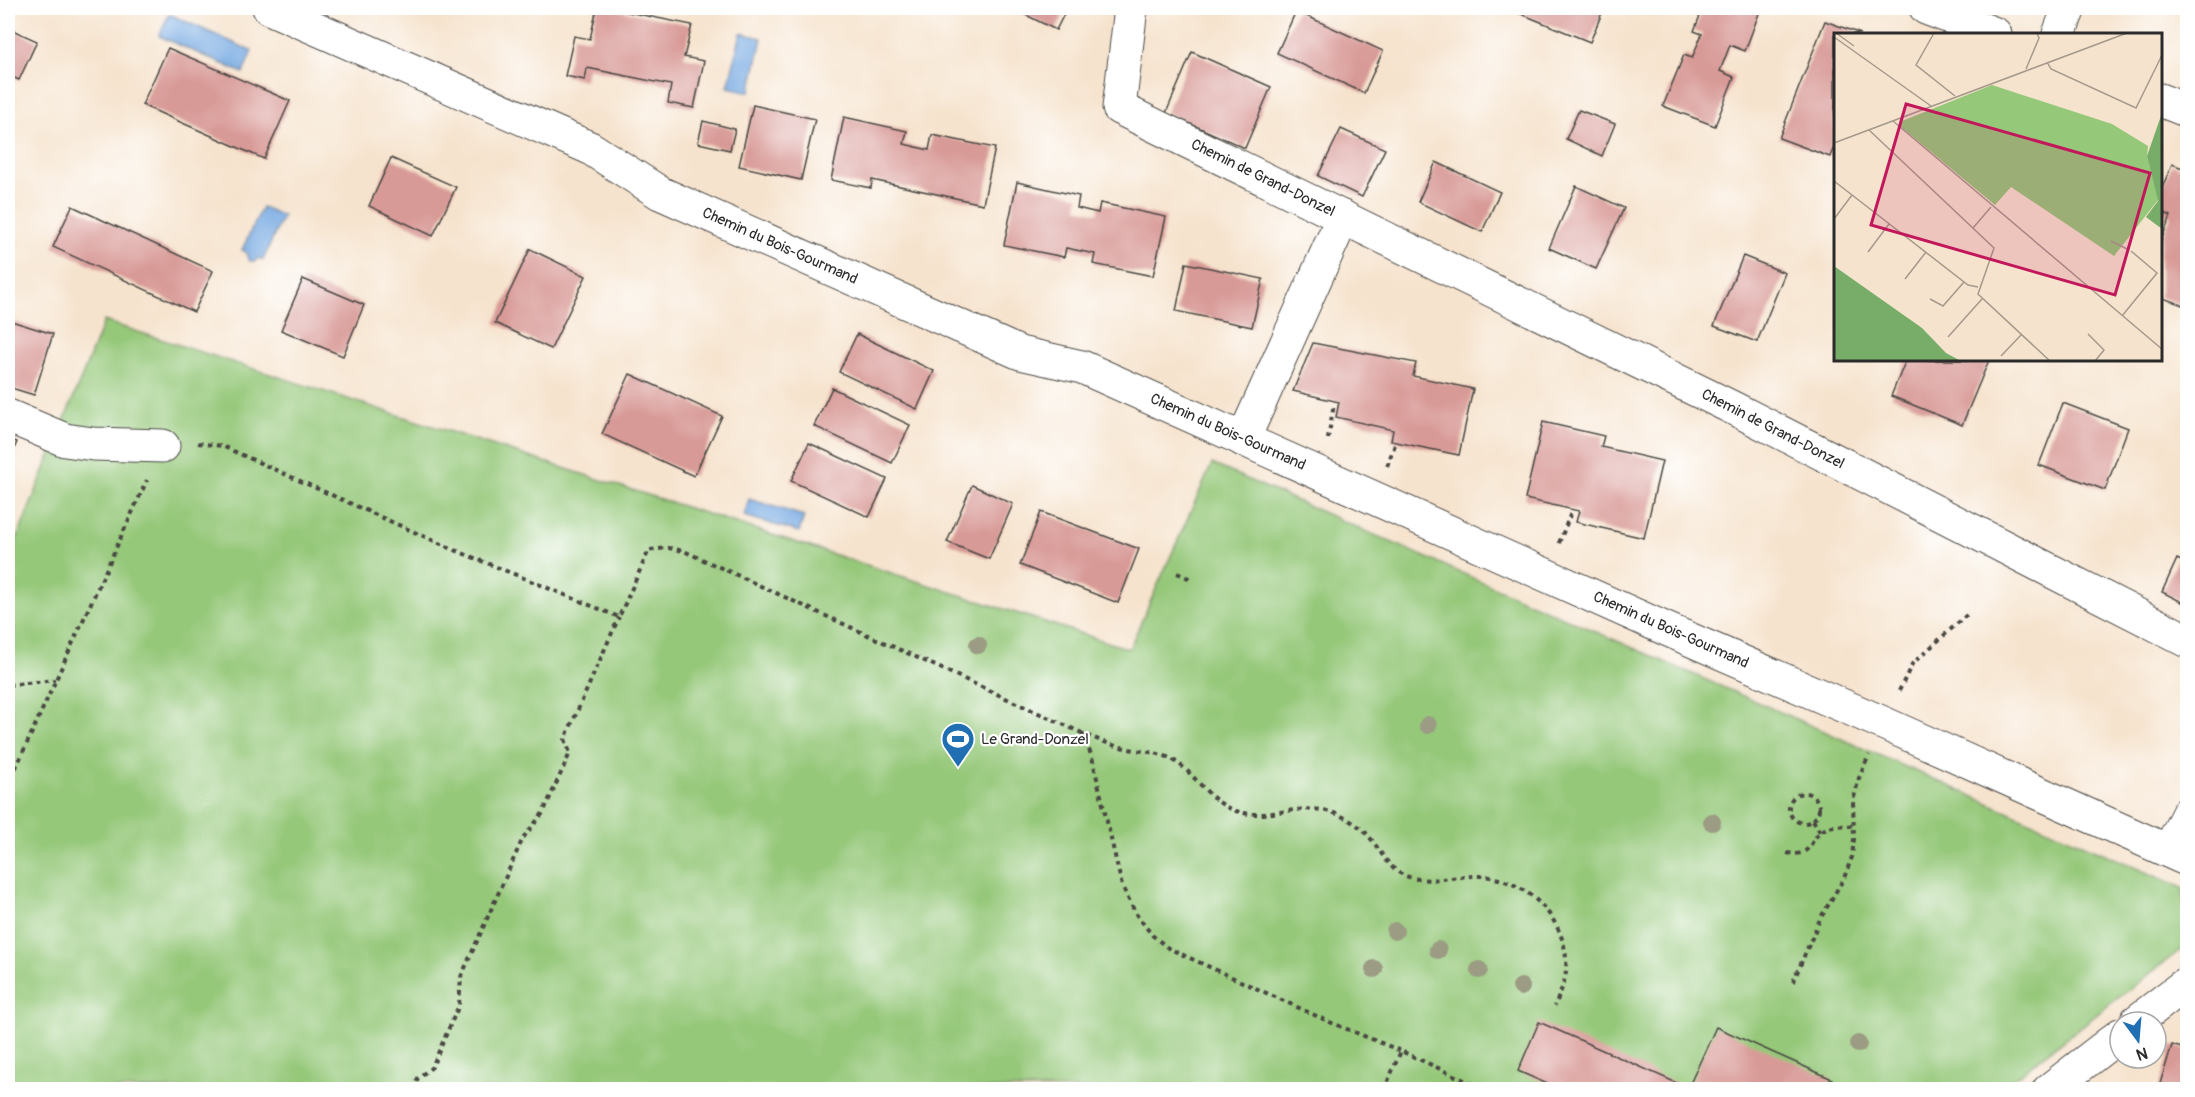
<svg xmlns="http://www.w3.org/2000/svg" width="2195" height="1097" font-family="Pangolin,sans-serif">
<rect width="100%" height="100%" fill="#fff"/>
<filter id="ink" filterUnits="userSpaceOnUse"><feTurbulence type="fractalNoise" baseFrequency=".0167" numOctaves="2"/><feDisplacementMap in="SourceGraphic" scale="12" xChannelSelector="R" yChannelSelector="G"/><feConvolveMatrix kernelMatrix="1 2 1 2 8 2 1 2 1" color-interpolation-filters="sRGB"/></filter>
<filter id="wash" filterUnits="userSpaceOnUse"><feTurbulence type="fractalNoise" baseFrequency=".008" numOctaves="4" result="noise"/><feDisplacementMap in="SourceGraphic" scale="24" xChannelSelector="R" yChannelSelector="G"/><feGaussianBlur stdDeviation="1.35" result="paint"/><feColorMatrix in="noise" values="0 0 0 0 0 0 0 0 0 0 0 0 0 0 0 0 0 1.4 0 .05"/><feComposite in="paint" operator="in"/></filter>
<g filter="url(#wash)">
<rect width="100%" height="100%" fill="#f6e3cd"/>
<polygon fill="#95c879" stroke="#607a52" stroke-width="1.5" points="104,321 1129,649 1212,464 2183,888 2187,945 2000,1089 8,1089 8,561"/>
<g fill="#74a8e1" stroke="#506a86" stroke-width="1.5">
<polygon points="169,14 252,51 243,73 159,36"/>
<polygon points="741,33 762,38 750,92 728,87"/>
<polygon points="262,207 283,216 263,260 259,258 255,261 250,261 247,257 246,252 242,250"/>
<polygon points="749,499 804,516 799,532 744,516"/>
</g>
<g id="blocks">
<g fill="#d89a96">
<polygon points="597,8 608,8 692,25 684,57 704,61 694,108 668,103 671,85 587,68 585,80 565,76 574,36 590,39"/>
<polygon points="1012,8 1067,8 1056,30"/>
<polygon points="1521,8 1604,8 1590,42 1519,13"/>
<polygon points="1703,8 1761,8 1745,51 1730,45 1720,71 1734,77 1715,126 1663,106 1684,55 1692,58 1702,34 1694,31"/>
<polygon points="1296,11 1383,51 1364,93 1277,53"/>
<polygon points="1825,21 1861,34 1835,34 1835,144 1830,157 1779,138"/>
<polygon points="8,28 37,41 19,80 8,75"/>
<polygon points="168,48 290,101 264,159 142,105"/>
<polygon points="1192,52 1271,87 1245,148 1166,113"/>
<polygon points="753,105 815,119 801,180 739,166"/>
<polygon points="1579,110 1615,124 1602,156 1566,139"/>
<polygon points="844,117 907,131 904,144 929,150 932,135 995,148 983,204 872,180 871,188 831,180"/>
<polygon points="703,121 735,129 730,150 698,143"/>
<polygon points="1341,129 1385,149 1362,197 1318,176"/>
<polygon points="391,158 456,187 433,236 369,206"/>
<polygon points="1436,162 1500,192 1482,232 1418,202"/>
<polygon points="2172,164 2188,170 2188,307 2160,297 2160,243 2171,216 2160,211 2160,193"/>
<polygon points="1017,182 1079,196 1077,208 1098,213 1100,203 1166,217 1153,276 1093,264 1095,254 1066,248 1064,257 1004,245"/>
<polygon points="1576,186 1624,208 1596,269 1549,248"/>
<polygon points="72,206 213,271 194,312 53,247"/>
<polygon points="530,249 586,276 551,349 495,323"/>
<polygon points="1743,256 1785,273 1757,342 1714,326"/>
<polygon points="1186,263 1263,279 1252,327 1176,311"/>
<polygon points="303,279 364,305 343,356 281,330"/>
<polygon points="8,320 53,334 34,395 8,387"/>
<polygon points="857,334 934,371 917,409 839,372"/>
<polygon points="1313,343 1416,363 1413,376 1473,389 1459,455 1391,441 1393,430 1336,417 1339,402 1293,391"/>
<polygon points="1906,360 1989,360 1962,425 1891,396"/>
<polygon points="630,374 722,416 694,476 602,434"/>
<polygon points="832,388 910,425 892,463 814,426"/>
<polygon points="2063,403 2128,428 2105,490 2039,465"/>
<polygon points="1543,422 1604,436 1601,447 1662,461 1644,538 1576,522 1579,511 1525,499"/>
<polygon points="8,439 17,442 8,464"/>
<polygon points="809,443 887,479 869,517 791,481"/>
<polygon points="972,485 1013,504 989,559 947,542"/>
<polygon points="1041,512 1139,549 1118,603 1020,565"/>
<polygon points="2177,559 2188,564 2188,605 2162,592"/>
<polygon points="1539,1022 1688,1088 1716,1027 1832,1079 1827,1090 1561,1090 1518,1071"/>
<polygon points="2172,1045 2188,1050 2188,1090 2158,1090"/>
</g>
</g>
</g>
<g filter="url(#ink)">
<use href="#blocks" fill-opacity="0" stroke="#494743" stroke-width="1.5"/>
<g fill="none" stroke-linecap="round" stroke-linejoin="round">
<g stroke="#494743" stroke-width="35">
<g id="minor">
<polyline points="269,8 590,148 660,193 1020,353 1082,367 1666,629 1883,723 2188,860"/>
<polyline points="1131,8 1119,108 1733,408 2188,641"/>
<polyline points="1926,8 1995,34"/>
<polyline points="2059,34 2069,8"/>
<polyline points="2160,100 2188,111"/>
<polyline points="8,416 65,440 93,444 163,446"/>
<polyline points="1243,440 1343,217"/>
<polyline points="2169,851 2188,813"/>
<polyline points="2136,1022 2188,982"/>
<polyline points="2049,1090 2120,1035"/>
</g>
</g>
<g stroke="#494743" stroke-width="4" stroke-dasharray="4.5 4.5" stroke-linecap="butt">
<polyline points="1328,439 1334,404"/>
<path d="M198 443 222 446 450 548 619 617 649 550 669 548 684 551 1082 733C1096 739 1110 745 1125 748 1141 752 1158 751 1173 760 1197 774 1208 802 1236 811 1269 822 1302 799 1339 815 1348 819 1358 825 1365 832 1382 849 1387 873 1413 878 1436 883 1458 875 1481 876 1529 879 1570 923 1566 971 1565 983 1559 995 1555 1006"/>
<polyline points="1387,466 1396,442"/>
<polyline points="1559,543 1572,510"/>
<polyline points="1177,573 1191,579"/>
<polyline points="8,685 55,680"/>
<polyline points="1899,691 1912,664 1970,612"/>
<polyline points="1082,733 1092,757 1122,886 1136,914 1152,935 1168,948 1332,1023 1401,1051"/>
<polyline points="8,785 147,480"/>
<circle cx="1804" cy="808" r="15"/>
<polyline points="1813,820 1820,832"/>
<path d="M1787 853C1815 858 1808 837 1825 829 1834 824 1844 826 1853 826"/>
<polyline points="1793,982 1820,919 1844,878 1852,857 1854,839 1853,801 1859,778 1869,755"/>
<polyline points="8,1077 20,1090"/>
<polyline points="413,1090 418,1078 432,1067 459,1005 461,977 523,838 543,813 570,753 565,739 619,617"/>
<polyline points="1384,1090 1401,1051 1486,1090"/>
<polyline points="1522,1090 1526,1086 1533,1090"/>
</g>
<use href="#minor" stroke="#fff" stroke-width="33"/>
</g>
<g fill="#9b9c83">
<circle cx="978" cy="645" r="9"/>
<circle cx="1428" cy="725" r="9"/>
<circle cx="1712" cy="822" r="9"/>
<circle cx="1395" cy="931" r="9"/>
<circle cx="1438" cy="950" r="9"/>
<circle cx="1374" cy="969" r="9"/>
<circle cx="1479" cy="970" r="9"/>
<circle cx="1521" cy="987" r="9"/>
<circle cx="1858" cy="1044" r="9"/>
</g>
</g>
<defs>
<g id="stadium-pin" transform="scale(1.725)"><path d="M0 17L-7.5 6A9.5 9.5 0 1 1 7.5 6Z" fill="#1f6fb2" stroke="#fff"/><path d="M0-5a6.5 5 0 1 0 0 10a6.5 5 0 1 0 0-10ZM-3.5-1.8h7v3.6h-7Z" fill="#fff"/></g>
</defs>
<g fill-rule="evenodd">
<use href="#stadium-pin" x="958" y="739"/>
</g>
<g text-anchor="middle" dominant-baseline="central" stroke-width="4.5" stroke-linejoin="round" paint-order="stroke">
<g font-size="15" fill="#2b2b2b" stroke="#fff">
<text transform="translate(1263 178) rotate(26)">Chemin de Grand-Donzel</text>
<text transform="translate(780 246) rotate(24)">Chemin du Bois-Gourmand</text>
<text transform="translate(1773 429) rotate(27)">Chemin de Grand-Donzel</text>
<text transform="translate(1228 432) rotate(24)">Chemin du Bois-Gourmand</text>
<text transform="translate(1671 630) rotate(24)">Chemin du Bois-Gourmand</text>
</g>
<g font-size="15" fill="#2b2b2b" stroke="#fff" text-anchor="start">
<text x="981" y="739">Le Grand-Donzel</text>
</g>
</g>
<g transform="translate(1834 33)">
<rect width="328" height="328" fill="#f6e3cd"/>
<path d="M158 52 278 91 314 113 313 123 324 167 280 223 177 154 161 172 67 94 68 88Z" fill="#95c879"/>
<path d="M328 80 327 141 328 196 312 184 324 168 313 123ZM0 233 88 295 112 320 127 328H0Z" fill="#78ac69"/>
<path fill="none" stroke="#a5998c" stroke-width="1.5" d="M2 0 20 13M100 0 82 32 121 63M0 4 97 73M213 29 217 36 302 75 329 20M192 36 205 5 203 0M59 88 329 317M35 97 160 215 144 261 216 328M0 110 293 0M0 148 134 252 144 254M0 186 18 162M139 195 157 174M277 208 295 217M34 219 55 191M71 246 92 219M96 266 109 273 130 249M288 283 323 240 297 218M254 301 270 317 261 328M114 304 148 266M167 323 187 302"/>
<path fill="#c2185b" fill-opacity="0.15" stroke="#c2185b" stroke-width="3" d="M72 71 316 140 281 262 37 192Z"/>
<rect width="328" height="328" fill="none" stroke="#2b2b2b" stroke-width="3"/>
</g>
<rect width="2195" height="1097" fill="none" stroke="#fff" stroke-width="30"/>
<g transform="translate(2138 1040) rotate(164)"><circle r="28" fill="#ffffff" stroke="#aaaaaa" stroke-width="1.5"/>
<path d="M0-4.5L10 22L0 15L-10 22Z" fill="#1f6fb2"/>
<text y="-9" font-size="16" font-weight="bold" text-anchor="middle" fill="#2b2b2b">N</text>
</g>
</svg>
